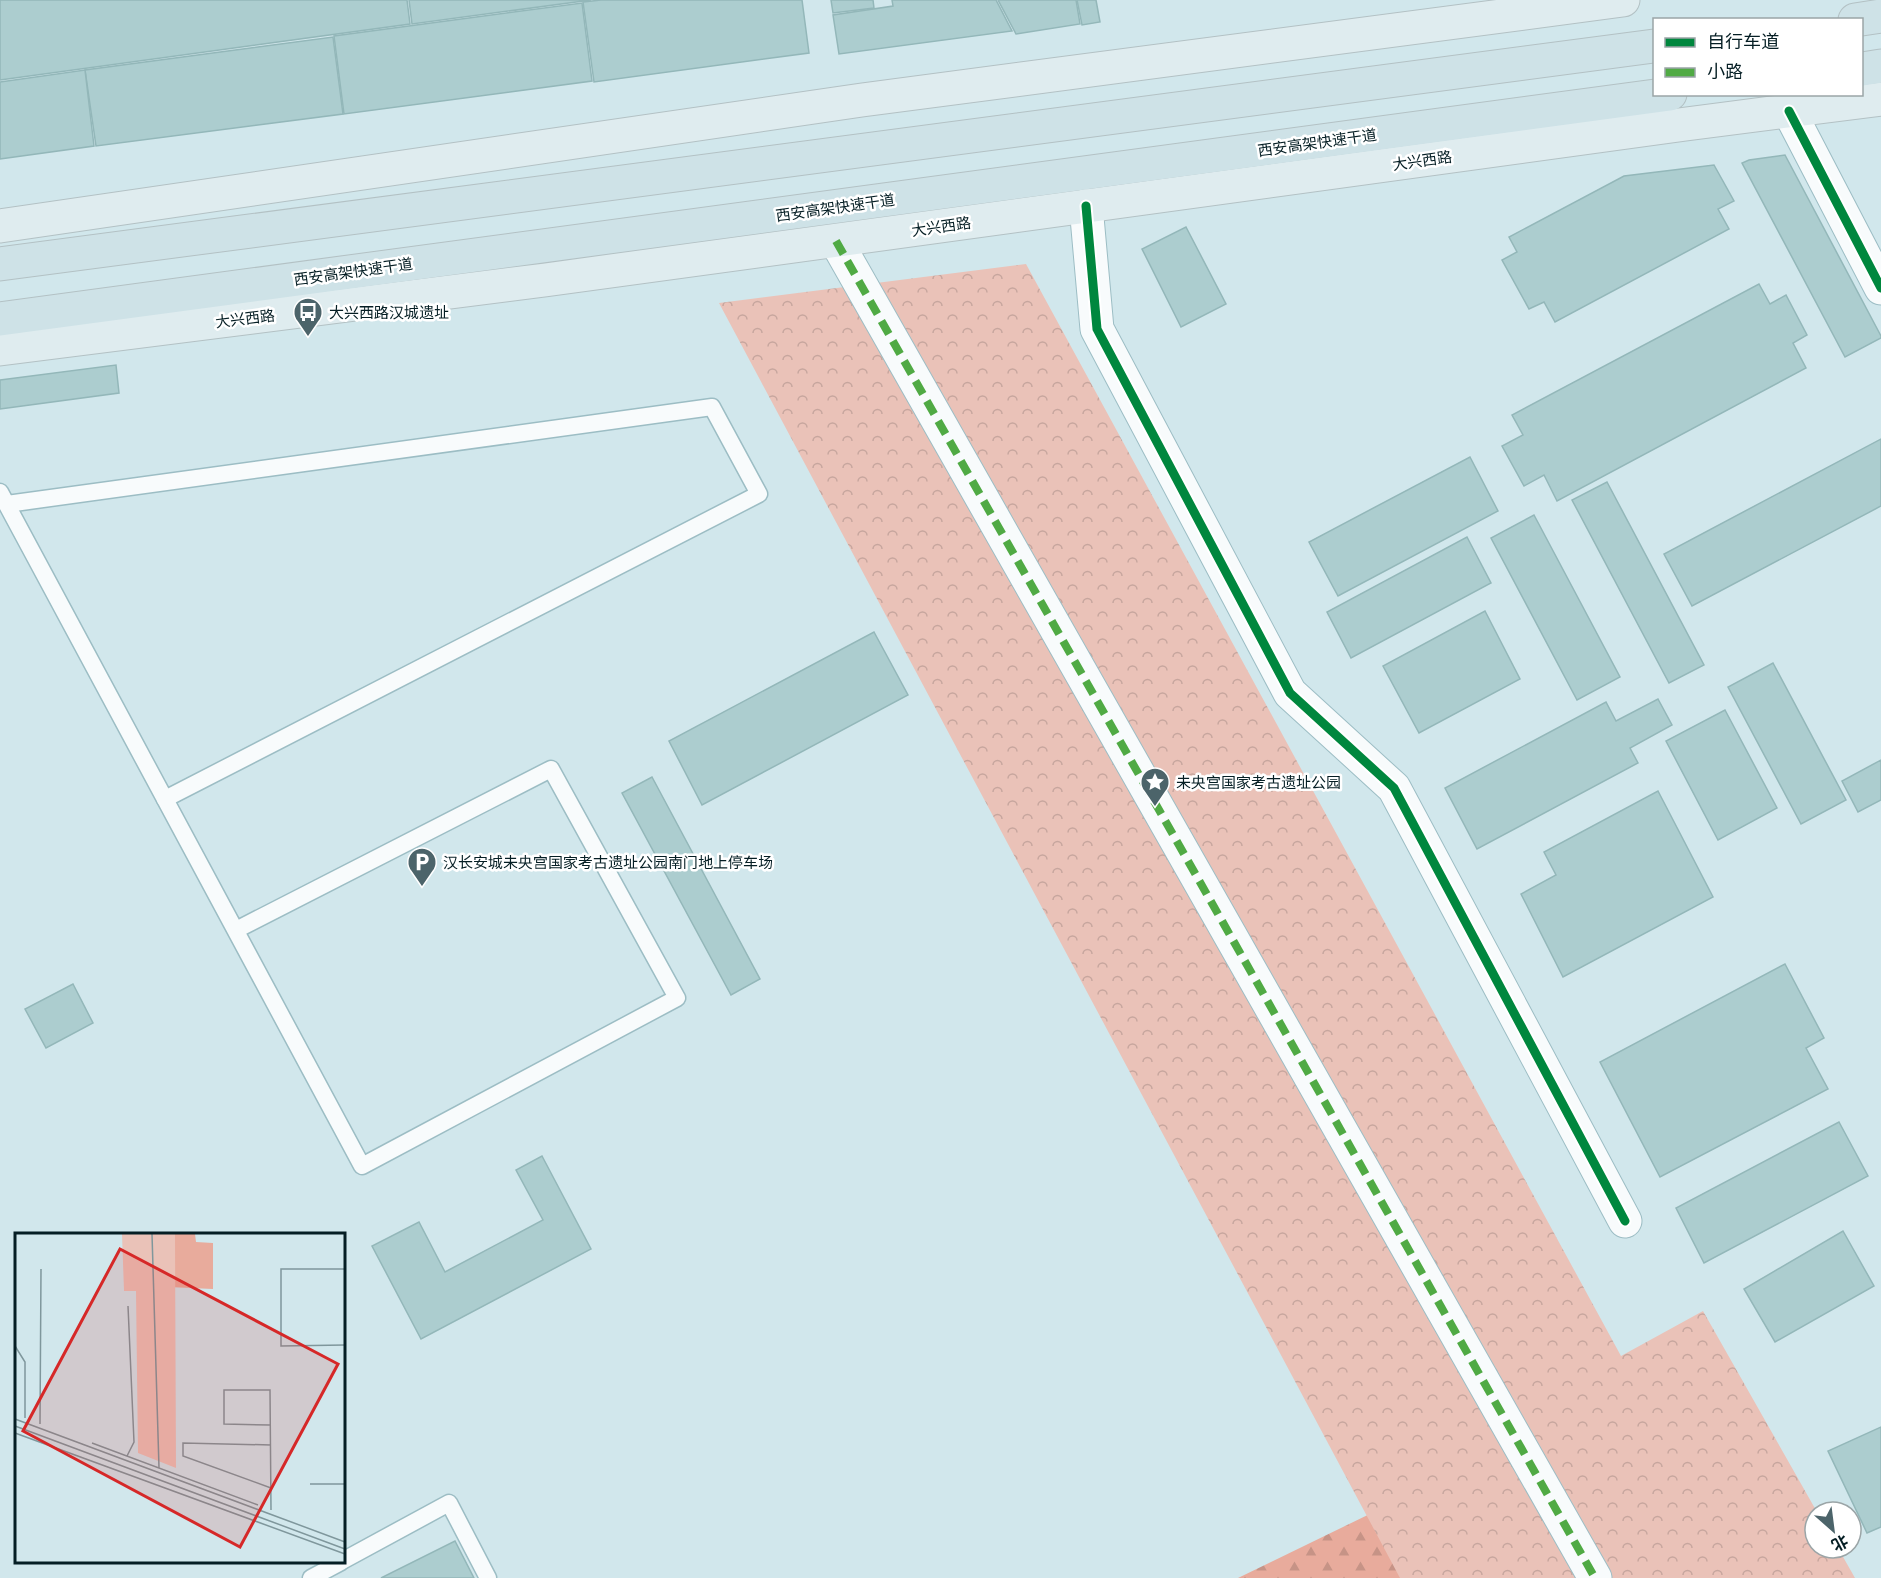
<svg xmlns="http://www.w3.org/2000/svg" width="1881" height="1578" font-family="Barlow,'Noto Sans SC',sans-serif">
<defs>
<pattern id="forest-firs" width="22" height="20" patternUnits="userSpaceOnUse" patternTransform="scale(1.5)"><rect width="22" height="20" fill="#e8ab9c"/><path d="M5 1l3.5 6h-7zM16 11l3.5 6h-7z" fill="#c69386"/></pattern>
<pattern id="park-crowns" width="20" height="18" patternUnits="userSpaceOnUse" patternTransform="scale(1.5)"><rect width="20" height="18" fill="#eac2b8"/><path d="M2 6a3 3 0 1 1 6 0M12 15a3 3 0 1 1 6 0" fill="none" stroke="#c7a69e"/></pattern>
</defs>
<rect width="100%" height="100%" fill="#d1e7ec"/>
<polygon fill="url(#forest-firs)" points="1415,1492 1461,1578 1238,1578"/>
<polygon fill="url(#park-crowns)" points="1026,264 1621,1356 1703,1311 1817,1512 1815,1512 1815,1548 1838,1548 1855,1578 1400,1578 719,303"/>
<g fill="#accdcf" stroke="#93b7b9" stroke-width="1.5">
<polygon points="0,0 407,0 410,24 0,80"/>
<polygon points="409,0 591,0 412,24"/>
<polygon points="601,0 802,0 809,53 594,82 583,2"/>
<polygon points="831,0 873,0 874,8 833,13"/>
<polygon points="892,0 996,0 1012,31 839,54 833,15 893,6"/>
<polygon points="998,0 1076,0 1080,24 1016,34"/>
<polygon points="1077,0 1096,0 1100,22 1082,25"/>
<polygon points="582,3 592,81 344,114 334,36"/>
<polygon points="333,37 343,114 96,146 85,70"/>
<polygon points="85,70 94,146 0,159 0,82"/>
<polygon points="1785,155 1881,336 1881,338 1845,357 1742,163 1749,160"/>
<polygon points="1714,165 1734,201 1718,209 1729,229 1555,322 1544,302 1529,309 1502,260 1517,252 1509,237 1624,176"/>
<polygon points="1186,227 1226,304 1181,327 1142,249"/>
<polygon points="1759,284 1770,304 1786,295 1807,335 1793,343 1806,368 1557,501 1544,475 1524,486 1502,446 1523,435 1512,415"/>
<polygon points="116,365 119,393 0,409 0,380"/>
<polygon points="1881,439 1881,506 1692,606 1664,554"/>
<polygon points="1470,457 1498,511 1338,596 1309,542"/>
<polygon points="1607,482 1704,665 1669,683 1572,500"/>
<polygon points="1534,515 1620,677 1577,700 1491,538"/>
<polygon points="1467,537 1491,583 1351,658 1327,612"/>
<polygon points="1485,611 1520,679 1419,733 1383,666"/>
<polygon points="874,632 908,695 702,805 669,741"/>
<polygon points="1773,663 1846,800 1801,824 1728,687"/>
<polygon points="1658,699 1672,725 1630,748 1638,763 1477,849 1445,788 1606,702 1616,721"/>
<polygon points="1725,710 1777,808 1718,840 1666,741"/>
<polygon points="1881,760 1881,800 1858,812 1842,781"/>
<polygon points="652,777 760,979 731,995 622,793"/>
<polygon points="1658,791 1713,897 1563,977 1521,894 1556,875 1544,852"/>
<polygon points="1785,964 1824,1038 1806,1048 1828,1089 1660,1177 1600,1062"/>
<polygon points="73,984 93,1023 46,1048 25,1009"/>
<polygon points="1839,1122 1868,1176 1704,1263 1676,1208"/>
<polygon points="542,1156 591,1249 421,1339 372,1246 419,1222 445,1272 543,1220 516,1170"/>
<polygon points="1843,1231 1874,1286 1775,1342 1744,1289"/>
<polygon points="1881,1427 1881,1527 1867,1533 1828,1451"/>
<polygon points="455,1541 474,1578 381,1578"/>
</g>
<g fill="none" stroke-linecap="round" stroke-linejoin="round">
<g stroke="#9cbdc4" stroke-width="19">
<g id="lane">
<polyline points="0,492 362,1166 677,998 551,769 236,930"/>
<polyline points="7,504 712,407 759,494 165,799"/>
<polyline points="344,1560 449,1503 488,1578"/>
<polyline points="311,1578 341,1562"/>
</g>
</g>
<g stroke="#9cbdc4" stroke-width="35">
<g id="street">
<polyline points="1789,111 1881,288"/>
<polyline points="1086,206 1097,329 1290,693 1394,788 1625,1221"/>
<polyline points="836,241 1595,1578"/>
</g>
</g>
<g stroke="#b3c1c4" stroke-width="35">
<g id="primary">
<polyline points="0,226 862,100 1623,0"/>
<polyline points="0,349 545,280 1686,124 1881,99"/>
</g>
</g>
<g stroke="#b3c1c4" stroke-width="35">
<g id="highway">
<polyline points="1855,20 1881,16"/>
<polyline points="1862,69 1881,66"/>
<polyline points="0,264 1654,46"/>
<polyline points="0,319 1670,94"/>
</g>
</g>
<use href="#lane" stroke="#f8fbfc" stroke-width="16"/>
<use href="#street" stroke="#f8fbfc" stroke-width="33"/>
<use href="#primary" stroke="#dfecef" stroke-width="33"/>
<use href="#highway" stroke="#cee2e7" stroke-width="33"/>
<polyline stroke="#50aa44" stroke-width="8" stroke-dasharray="15 8" stroke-linecap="butt" points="836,241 1595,1578"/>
<g stroke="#fff" stroke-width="13">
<g id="cycleway">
<polyline points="1789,111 1881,288"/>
<polyline points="1086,206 1097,329 1290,693 1394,788 1625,1221"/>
</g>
</g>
<use href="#cycleway" stroke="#00873e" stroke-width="9"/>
</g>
<defs>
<g id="bus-pin" transform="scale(1.5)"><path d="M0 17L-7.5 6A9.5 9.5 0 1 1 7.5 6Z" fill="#4c646a" stroke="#fff"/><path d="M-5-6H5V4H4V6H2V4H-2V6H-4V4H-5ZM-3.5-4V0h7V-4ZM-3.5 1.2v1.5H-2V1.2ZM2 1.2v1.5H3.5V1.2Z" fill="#fff"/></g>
<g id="sight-pin" transform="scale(1.5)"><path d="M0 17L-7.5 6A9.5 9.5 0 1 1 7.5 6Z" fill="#4c646a" stroke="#fff"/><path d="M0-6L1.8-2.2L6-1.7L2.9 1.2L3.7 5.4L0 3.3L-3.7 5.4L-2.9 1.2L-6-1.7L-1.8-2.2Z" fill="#fff"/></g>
<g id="parking-pin" transform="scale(1.5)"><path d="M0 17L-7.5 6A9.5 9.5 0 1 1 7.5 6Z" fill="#4c646a" stroke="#fff"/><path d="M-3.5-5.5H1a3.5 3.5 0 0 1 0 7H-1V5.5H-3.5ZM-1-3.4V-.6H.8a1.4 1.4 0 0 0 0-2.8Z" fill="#fff"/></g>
</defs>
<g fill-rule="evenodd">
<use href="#bus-pin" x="308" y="312"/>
<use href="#sight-pin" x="1155" y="782"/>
<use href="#parking-pin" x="422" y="862"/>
</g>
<g text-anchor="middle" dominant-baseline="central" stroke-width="5" stroke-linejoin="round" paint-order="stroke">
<g font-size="15" fill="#051e24" stroke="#fff">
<text transform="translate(1317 142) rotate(-8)">西安高架快速干道</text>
<text transform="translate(1422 160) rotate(-8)">大兴西路</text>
<text transform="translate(835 207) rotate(-8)">西安高架快速干道</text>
<text transform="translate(941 226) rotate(-8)">大兴西路</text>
<text transform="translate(353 271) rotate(-8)">西安高架快速干道</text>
<text transform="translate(245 318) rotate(-7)">大兴西路</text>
</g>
<g font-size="15" fill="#051e24" stroke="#fff" text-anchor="start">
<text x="329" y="312">大兴西路汉城遗址</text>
<text x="1176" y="782">未央宫国家考古遗址公园</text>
<text x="443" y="862">汉长安城未央宫国家考古遗址公园南门地上停车场</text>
</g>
</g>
<g transform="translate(15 1233)">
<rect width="330" height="330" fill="#d1e7ec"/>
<path d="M153 1H180L181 9 198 10V56L153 54Z" fill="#e8ab9c"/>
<path d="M107 1H160L161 235 123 220 121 58H109Z" fill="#eac2b8"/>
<path fill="none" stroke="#7f979c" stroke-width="1.5" d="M137 1 144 235M330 36H266V113L330 112M0 113 10 129V185M0 186 330 309M25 191 26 36M255 192 209 191V157H255L256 277M0 193 330 316M0 200 330 321M77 210 243 272M256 212 168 210V223L256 255M112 223 119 209 113 73M295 251H330"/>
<path fill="#d62828" fill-opacity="0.15" stroke="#d62828" stroke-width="3" d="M105 16 323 131 225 314 8 198Z"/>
<rect width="330" height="330" fill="none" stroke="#051e24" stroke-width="3"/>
</g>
<rect x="1653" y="18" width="210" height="78" fill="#ffffff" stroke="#9ba5a7" stroke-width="1.5"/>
<rect x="1665" y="38" width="30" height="9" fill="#00873e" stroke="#9ba5a7" stroke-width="1.5"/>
<text x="1707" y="48" font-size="18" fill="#051e24">自行车道</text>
<rect x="1665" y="68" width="30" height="9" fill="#50aa44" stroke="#9ba5a7" stroke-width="1.5"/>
<text x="1707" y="78" font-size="18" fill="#051e24">小路</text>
<g transform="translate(1833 1530) rotate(152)"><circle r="28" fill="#ffffff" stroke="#9ba5a7" stroke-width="1.5"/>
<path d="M0-4.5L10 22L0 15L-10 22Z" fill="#4c646a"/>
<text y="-9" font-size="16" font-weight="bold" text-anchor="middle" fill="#051e24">北</text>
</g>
</svg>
